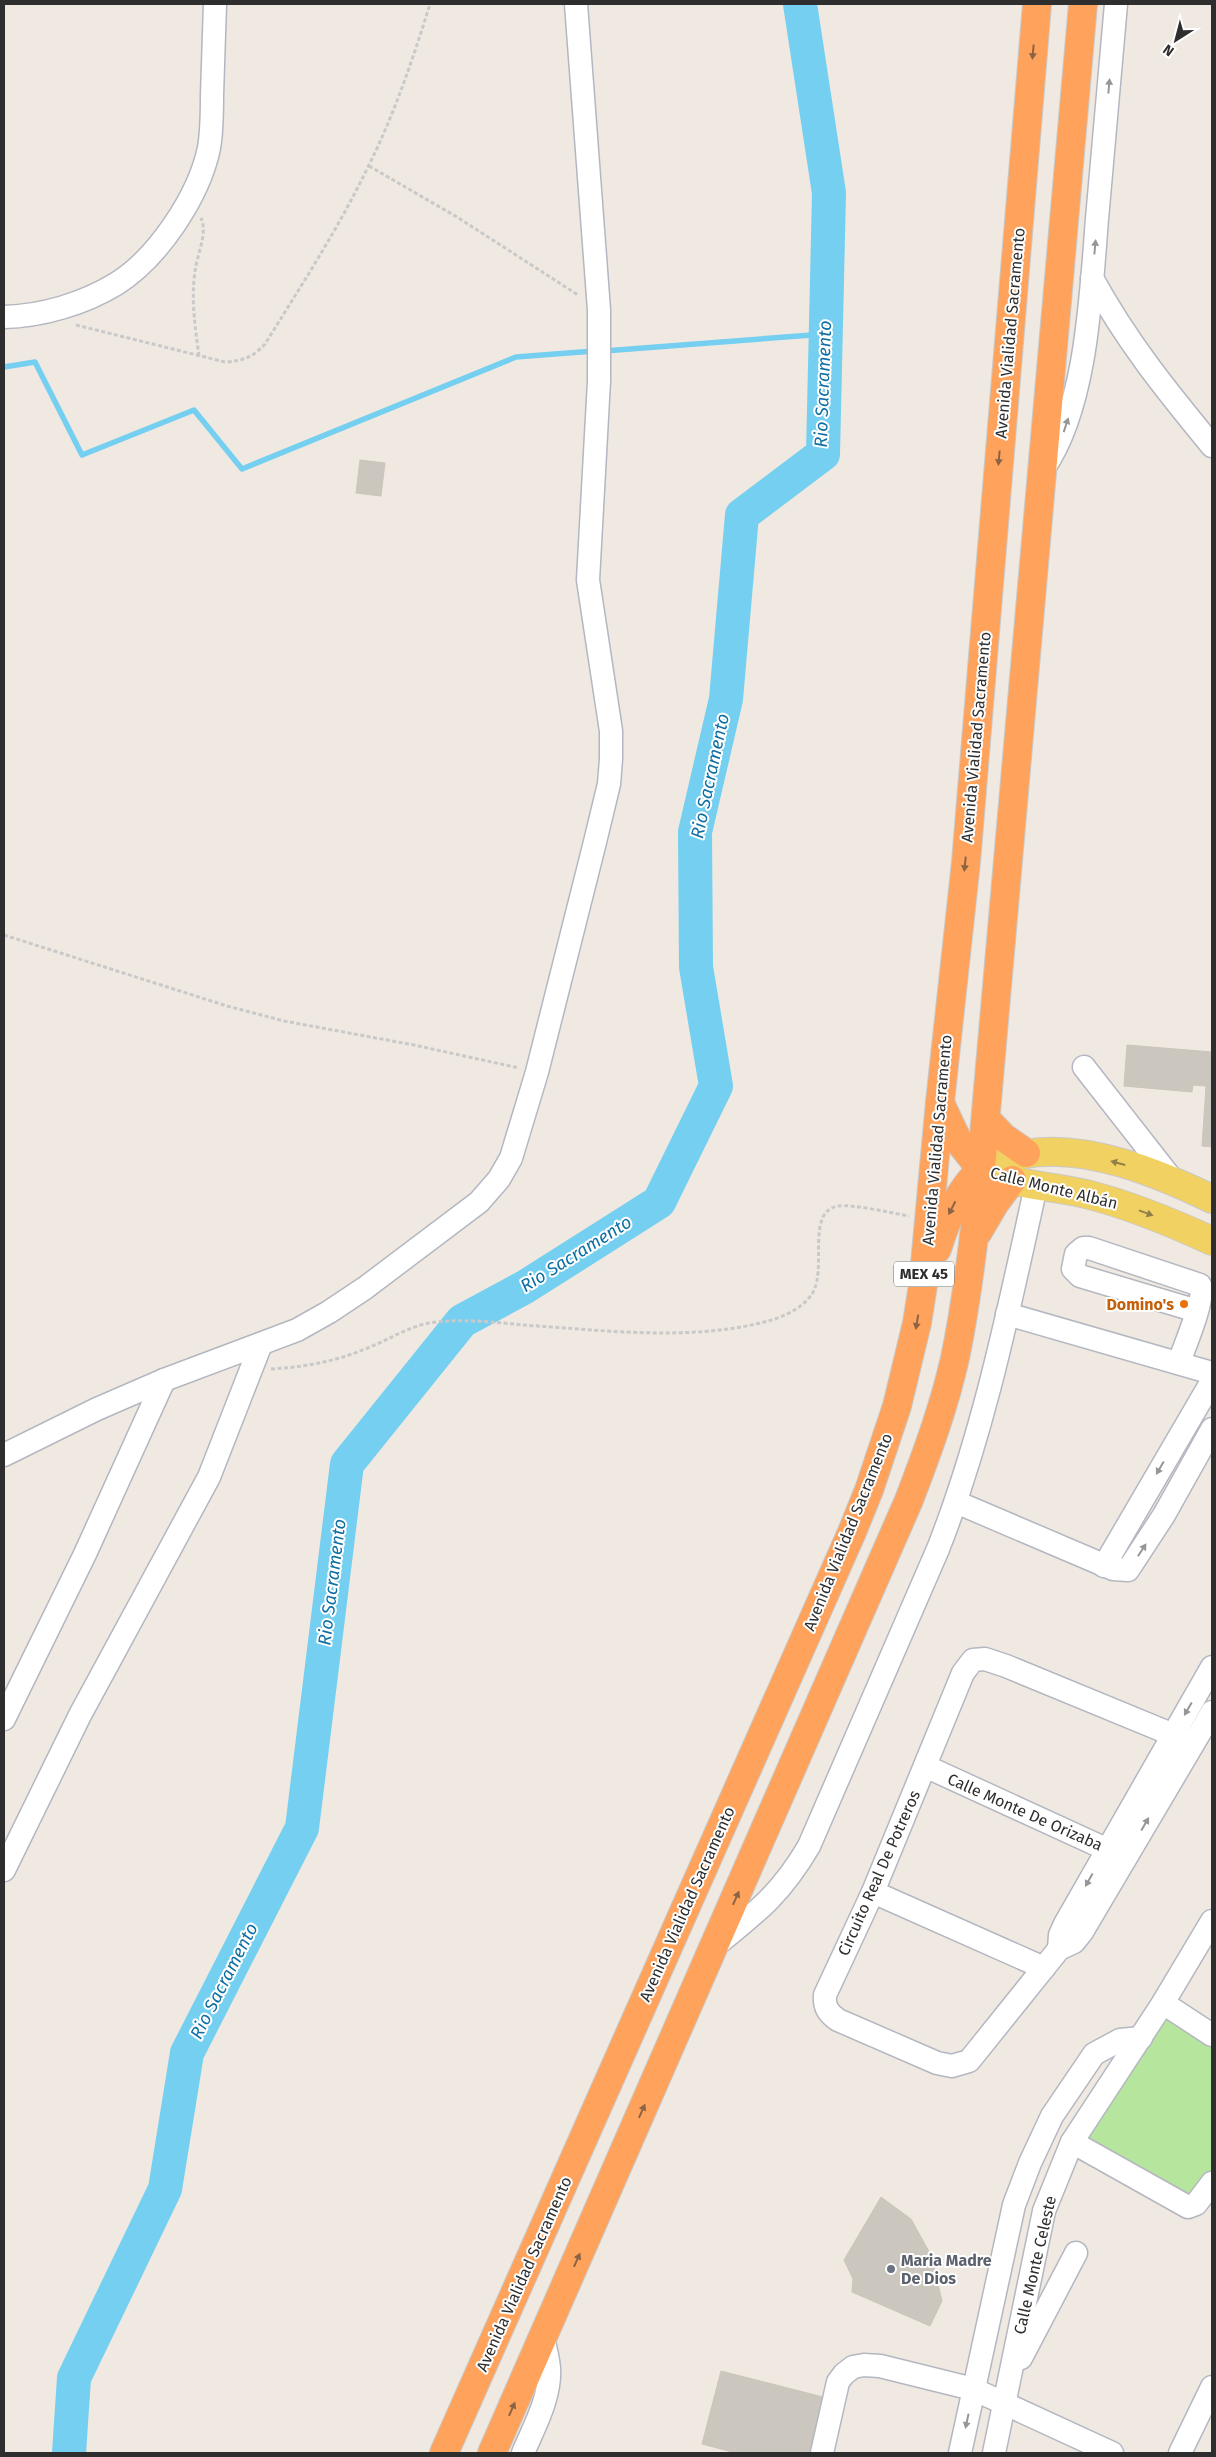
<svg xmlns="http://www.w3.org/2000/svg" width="1216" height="2457" font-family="'Fira Sans',sans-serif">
<rect width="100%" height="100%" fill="#efe9e1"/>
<polygon fill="#b6e59e" points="1160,2006 1212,2037 1212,2194 1199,2214 1070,2140"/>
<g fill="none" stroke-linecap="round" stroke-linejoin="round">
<g stroke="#75cff0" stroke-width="5.5">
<polyline points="604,351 825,334"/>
<polyline points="4,367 35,362 82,455 194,410 242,469 516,357 594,351"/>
</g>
<polyline stroke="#75cff0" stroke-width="34" points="69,2453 74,2378 165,2189 187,2053 302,1828 347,1464 462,1321 525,1287 659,1202 716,1086 696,967 695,832 726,699 742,515 823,454 829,193 800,4"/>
</g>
<g fill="#cbc7bf" stroke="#cbc5ba">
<polygon points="360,460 385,463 381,496 356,493"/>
<polygon points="1127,1045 1212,1052 1212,1147 1202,1146 1206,1086 1193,1085 1192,1092 1124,1086"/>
<polygon points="881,2197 911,2219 931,2255 942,2301 930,2326 852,2292 853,2279 844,2260"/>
<polygon points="721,2371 823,2397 809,2453 736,2453 702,2444"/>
</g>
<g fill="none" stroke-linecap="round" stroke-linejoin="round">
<g stroke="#b4b7c1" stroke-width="25">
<g id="minor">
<path d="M1092 278C1127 342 1166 390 1212 446"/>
<path d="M4 317C42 316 83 304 116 284 158 258 199 196 209 148 212 131 212 113 212 95 213 65 214 34 215 4"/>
<path d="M1044 468C1087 406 1091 293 1097 219 1104 147 1110 75 1116 4"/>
<polyline points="1084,1067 1174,1182"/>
<polyline points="1007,1314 1212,1373"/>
<path d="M1179 1362C1184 1348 1206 1296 1200 1285L1089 1248H1083L1076 1254 1073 1269 1080 1276 1197 1311"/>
<polyline points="4,1455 97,1409 164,1380 297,1330 329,1312 365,1288 479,1202 499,1179 511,1158 537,1072 594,846 609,784 611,759 611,731 588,580 599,381 599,310 576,4"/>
<polyline points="956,1502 1113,1569 1128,1570 1164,1515 1212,1429"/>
<polyline points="1104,1566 1212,1381"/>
<polyline points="4,1719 85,1554 164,1380"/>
<path d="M1193 1743 1006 1666 985 1659 973 1660 963 1673 873 1892 825 1995C824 2007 828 2013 838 2020L937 2063 952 2066 969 2061 1059 1949 1074 1942 1082 1932 1212 1712"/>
<polyline points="925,1766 1119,1855"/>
<polyline points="4,1870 80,1715 209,1477 261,1344"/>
<polyline points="873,1892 1044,1968"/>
<path d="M715 1946C757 1912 781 1894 809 1846L938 1549C984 1432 1009 1308 1036 1186"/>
<polyline points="1059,1949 1060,1935 1065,1924 1212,1667"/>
<polyline points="1163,2003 1212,2035"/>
<polyline points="1072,2142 1188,2207 1196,2204 1212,2183"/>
<polyline points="1021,2358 1076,2253"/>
<path d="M523 2453C534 2427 551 2397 549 2368 548 2357 545 2347 543 2337"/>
<polyline points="822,2453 838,2382 844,2374 853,2367 864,2365 880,2366 973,2389 1112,2453"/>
<polyline points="960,2453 1014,2205 1030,2163 1052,2116 1094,2054 1120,2040 1141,2038"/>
<polyline points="994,2453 1044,2211 1072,2142 1163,2003 1212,1921"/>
<polyline points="1180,2453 1212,2387"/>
</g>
</g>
<g stroke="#c9c9c9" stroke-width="30">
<g id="major">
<path d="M981 1169C1014 1185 1051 1186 1086 1194 1130 1205 1171 1222 1212 1241"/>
<path d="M981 1169C995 1163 1009 1157 1024 1154 1086 1143 1158 1173 1212 1199"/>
</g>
</g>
<g stroke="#c9c9c9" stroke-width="30">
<g id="highway">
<polyline points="986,1119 1003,1137 1026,1153"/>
<polyline points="978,1232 995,1203 1012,1180"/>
<path d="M937 1249C947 1218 957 1193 981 1169L957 1139 940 1103"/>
<polyline points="444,2453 852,1532 869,1490 897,1406 917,1323 923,1285 940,1102 966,862 1037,4"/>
<path d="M492 2453 909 1500C927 1453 944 1407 955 1358 968 1296 975 1233 981 1169L1083 4"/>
</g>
</g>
<g stroke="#c9c9c9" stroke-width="3" stroke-dasharray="4 2.5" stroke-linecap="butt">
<polyline points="369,166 457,217 578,295"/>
<path d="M76 325 225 362C243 361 253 357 265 344 301 286 338 229 368 167 394 115 413 59 430 4"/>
<path d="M199 356C195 327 191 300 195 271 197 255 208 233 201 218"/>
<polyline points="4,935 227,1006 284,1021 414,1045 519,1068"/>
<path d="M271 1369C306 1367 338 1361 370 1347 390 1339 408 1327 429 1323 460 1318 493 1322 523 1325 601 1330 692 1342 768 1321 783 1317 803 1308 812 1294 828 1269 805 1212 838 1206 854 1204 891 1213 909 1216"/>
</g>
<use href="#minor" stroke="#fff" stroke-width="22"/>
<use href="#major" stroke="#f2d163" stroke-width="28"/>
<use href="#highway" stroke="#ffa35c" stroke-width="28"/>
</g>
<defs><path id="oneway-solid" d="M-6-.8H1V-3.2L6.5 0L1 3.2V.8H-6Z" transform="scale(1.25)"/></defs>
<g fill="#8c6343">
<use href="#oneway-solid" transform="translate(1033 52) rotate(95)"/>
<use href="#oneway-solid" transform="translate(999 458) rotate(95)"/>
<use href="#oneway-solid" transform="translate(965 864) rotate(96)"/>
<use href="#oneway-solid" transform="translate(952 1208) rotate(117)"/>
<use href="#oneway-solid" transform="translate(917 1322) rotate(100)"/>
<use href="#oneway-solid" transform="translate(736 1898) rotate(-66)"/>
<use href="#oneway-solid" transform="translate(642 2111) rotate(-66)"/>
<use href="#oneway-solid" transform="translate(577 2260) rotate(-66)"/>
<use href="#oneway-solid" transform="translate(512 2409) rotate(-66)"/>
</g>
<g fill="#969696">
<use href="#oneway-solid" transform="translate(1109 86) rotate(-85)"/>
<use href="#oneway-solid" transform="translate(1095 247) rotate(-85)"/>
<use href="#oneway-solid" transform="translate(1066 425) rotate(-72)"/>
<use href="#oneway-solid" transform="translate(1160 1468) rotate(120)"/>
<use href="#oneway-solid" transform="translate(1142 1550) rotate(-57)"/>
<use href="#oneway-solid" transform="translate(1188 1709) rotate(120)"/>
<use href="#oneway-solid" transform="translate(1145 1824) rotate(-60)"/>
<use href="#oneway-solid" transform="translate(1089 1880) rotate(119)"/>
<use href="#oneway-solid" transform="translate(967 2421) rotate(102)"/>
</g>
<g fill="#908048">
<use href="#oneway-solid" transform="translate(1118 1163) rotate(-165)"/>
<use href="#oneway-solid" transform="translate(1146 1213) rotate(20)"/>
</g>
<circle fill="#e8710a" stroke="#fff" stroke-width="2" cx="1184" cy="1304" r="5"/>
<circle fill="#6b7280" stroke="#fff" stroke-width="2" cx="891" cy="2269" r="5"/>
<g text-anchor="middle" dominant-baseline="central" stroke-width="4" stroke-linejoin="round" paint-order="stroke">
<rect fill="#fff" stroke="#6d6d6d" stroke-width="1" x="894" y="1261.5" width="60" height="25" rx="4"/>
<g font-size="15" font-weight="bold" fill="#2e2e2e">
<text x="924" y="1274">MEX 45</text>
</g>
<g font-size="16" fill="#2e2e2e" stroke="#fff">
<text transform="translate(1010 333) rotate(-85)">Avenida Vialidad Sacramento</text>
<text transform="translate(976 737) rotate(-85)">Avenida Vialidad Sacramento</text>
<text transform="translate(937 1140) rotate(-85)">Avenida Vialidad Sacramento</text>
<text transform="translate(1054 1188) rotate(14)">Calle Monte Albán</text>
<text transform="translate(848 1532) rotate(-68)">Avenida Vialidad Sacramento</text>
<text transform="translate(1025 1812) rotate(24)">Calle Monte De Orizaba</text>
<text transform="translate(879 1873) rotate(-66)">Circuito Real De Potreros</text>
<text transform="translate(687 1904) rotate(-66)">Avenida Vialidad Sacramento</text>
<text transform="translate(1035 2265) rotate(-77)">Calle Monte Celeste</text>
<text transform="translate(524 2274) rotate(-66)">Avenida Vialidad Sacramento</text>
</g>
<g font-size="16" font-weight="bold" fill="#c56008" stroke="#fff" text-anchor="end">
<text x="1174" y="1304">Domino's</text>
</g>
<g font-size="16" font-weight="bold" fill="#5b616d" stroke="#fff" text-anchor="start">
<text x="901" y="2260">Maria Madre<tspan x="901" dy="18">De Dios</tspan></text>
</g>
<g font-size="18" font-style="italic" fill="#0d6fa3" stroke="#fff">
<text transform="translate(823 384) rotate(-88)">Rio Sacramento</text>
<text transform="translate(710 776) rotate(-78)">Rio Sacramento</text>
<text transform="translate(576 1254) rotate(-32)">Rio Sacramento</text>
<text transform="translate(332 1582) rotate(-83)">Rio Sacramento</text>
<text transform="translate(224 1981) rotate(-63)">Rio Sacramento</text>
</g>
</g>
<rect width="1216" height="2457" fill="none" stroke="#2e2e2e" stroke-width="10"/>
<g transform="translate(1176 40) rotate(216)" stroke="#ffffff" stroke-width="4" paint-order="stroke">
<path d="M0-4L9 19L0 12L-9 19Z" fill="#2e2e2e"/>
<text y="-8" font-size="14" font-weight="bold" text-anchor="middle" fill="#2e2e2e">N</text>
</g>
</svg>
